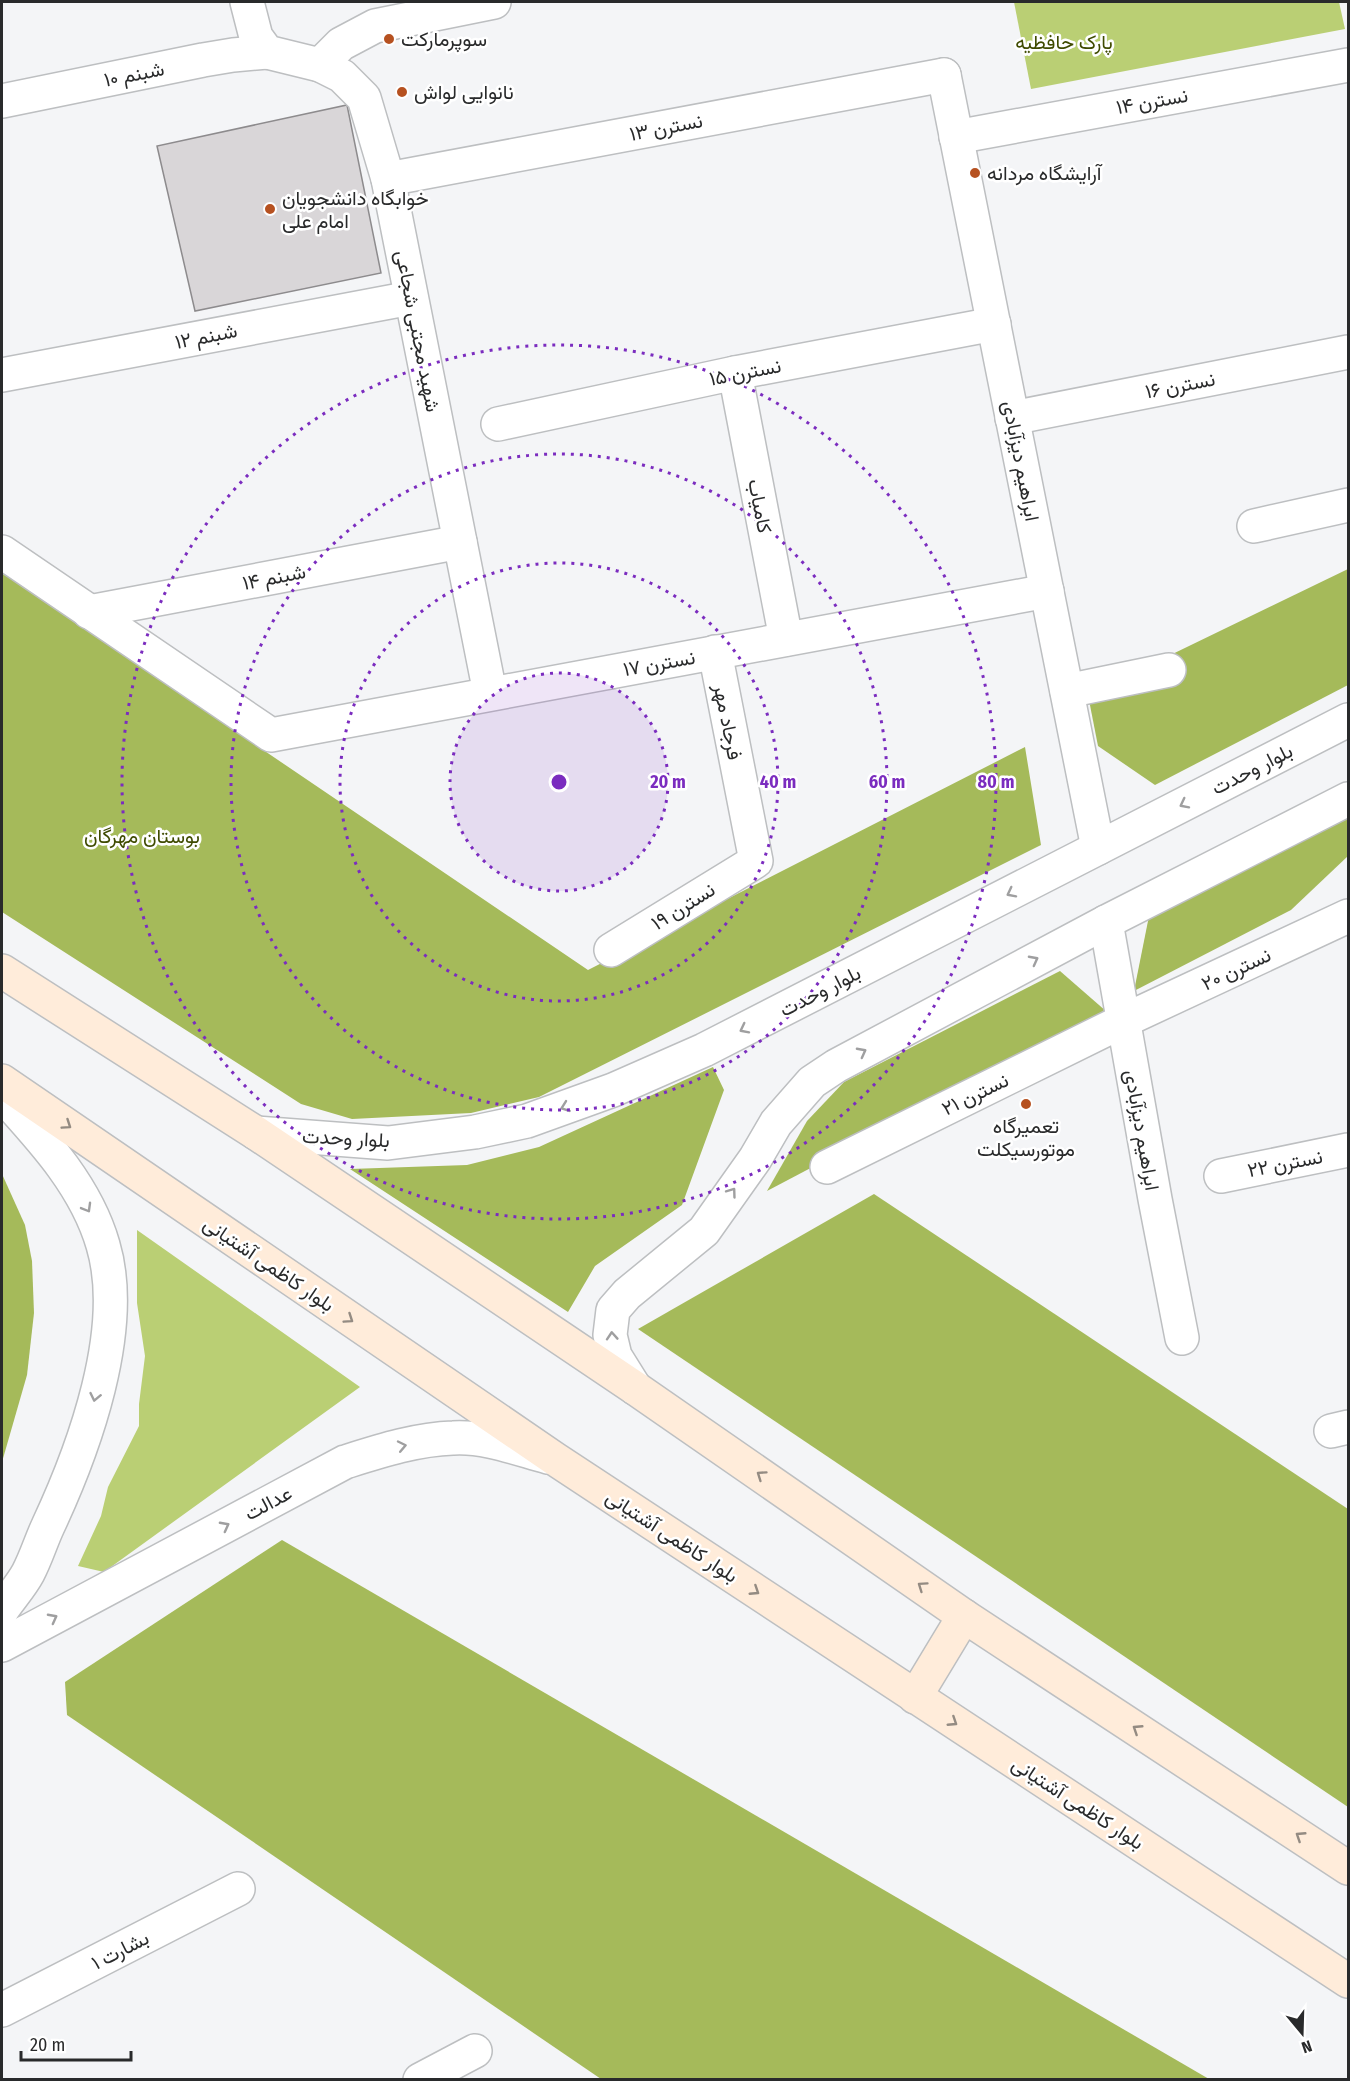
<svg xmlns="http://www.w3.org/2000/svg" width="1350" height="2081" font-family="'Fira Sans Condensed',Vazirmatn,sans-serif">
<rect width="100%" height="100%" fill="#f4f5f7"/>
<g fill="#bacf74">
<polygon points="1014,2 1339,2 1345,29 1031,89"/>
<polygon points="137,1230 360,1387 104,1572 78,1566 101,1516 108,1487 139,1426 139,1404 145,1356 137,1303"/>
</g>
<g fill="#a5ba5a">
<polygon points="1348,569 1348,685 1155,785 1098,746 1088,695"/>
<polygon points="2,573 588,970 1025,747 1041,845 539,1097 471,1113 352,1119 301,1104 2,912"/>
<polygon points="1348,813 1348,856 1291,910 1134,991 1149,916"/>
<polygon points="1060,971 1107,1012 767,1191 807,1121 844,1082"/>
<polygon points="713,1067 724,1090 682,1205 595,1266 568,1312 350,1169 467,1165 539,1147"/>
<polygon points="2,1174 25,1225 32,1261 34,1313 27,1375 2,1462"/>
<polygon points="874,1194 1348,1509 1348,1807 638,1329"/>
<polygon points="282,1540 1209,2079 601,2079 67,1715 65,1682"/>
</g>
<polygon fill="#d9d6d8" stroke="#8d8b8d" stroke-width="1.5" points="347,105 381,273 195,311 157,146"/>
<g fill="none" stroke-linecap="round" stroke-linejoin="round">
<g stroke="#bdbfc1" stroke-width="36">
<g id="minor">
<polyline points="320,65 341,44 375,26 494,2"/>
<polyline points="2,101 203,60 233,55 267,52"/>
<polyline points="956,137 1348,65"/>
<polyline points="388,179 944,75"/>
<polyline points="735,373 786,639"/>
<polyline points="2,375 411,298"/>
<polyline points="1012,418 1348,352"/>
<polyline points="498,424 735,373 994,324"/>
<polyline points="1254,526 1348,505"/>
<polyline points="2,552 271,735 1047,591"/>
<polyline points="89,612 460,542"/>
<polyline points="1067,691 1169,670"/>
<polyline points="1106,922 1155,1199 1182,1338"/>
<polyline points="611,950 756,861 715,652"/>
<polyline points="827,1167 1123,1021 1348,916"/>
<polyline points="1221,1176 1348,1150"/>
<polyline points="1331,1431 1348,1427"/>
<polyline points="2,2010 238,1889"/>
<polyline points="420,2080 475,2051"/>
</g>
</g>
<g stroke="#bdbfc1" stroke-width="36">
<g id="tertiary">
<polyline points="247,2 256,37 267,52 320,65 342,76 364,98 388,179 490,693"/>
<polyline points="944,75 1098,848"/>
<path d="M2 1095C42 1139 86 1186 103 1245 128 1329 84 1449 48 1526 41 1541 36 1558 28 1573 21 1586 10 1598 2 1610"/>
<polyline points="256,1133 388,1143 475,1132 527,1121 613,1090 704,1050 1348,720"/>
<polyline points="635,1388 615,1356 610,1335 613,1310 627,1294 704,1231 755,1159 776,1123 812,1082 836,1066 1106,922 1348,799"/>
<path d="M2 1645 345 1462C380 1451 417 1439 453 1438 485 1436 518 1449 548 1457"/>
</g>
</g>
<g stroke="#bdbfc1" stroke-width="36">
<g id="secondary">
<polyline points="2,971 256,1133 635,1388 964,1616 1348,1868"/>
<polyline points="2,1081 555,1459 1348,1981"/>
<polyline points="915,1697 964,1616"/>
</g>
</g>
<use href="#minor" stroke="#fff" stroke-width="33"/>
<use href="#tertiary" stroke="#fff" stroke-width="33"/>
<use href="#secondary" stroke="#ffecda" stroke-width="33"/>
</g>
<defs><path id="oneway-chevron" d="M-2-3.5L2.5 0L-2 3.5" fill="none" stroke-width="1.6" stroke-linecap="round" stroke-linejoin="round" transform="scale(1.5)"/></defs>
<g stroke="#9f9fa0">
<use href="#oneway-chevron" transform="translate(1184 804) rotate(153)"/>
<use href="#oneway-chevron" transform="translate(1011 893) rotate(153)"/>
<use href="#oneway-chevron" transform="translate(1034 960) rotate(-28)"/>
<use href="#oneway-chevron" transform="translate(744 1029) rotate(153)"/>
<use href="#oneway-chevron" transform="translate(862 1052) rotate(-28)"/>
<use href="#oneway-chevron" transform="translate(565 1107) rotate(160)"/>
<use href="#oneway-chevron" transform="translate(732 1192) rotate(-54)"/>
<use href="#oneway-chevron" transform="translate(87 1208) rotate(60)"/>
<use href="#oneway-chevron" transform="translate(612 1336) rotate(-94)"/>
<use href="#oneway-chevron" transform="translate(95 1397) rotate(102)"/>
<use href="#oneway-chevron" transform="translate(402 1446) rotate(-12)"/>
<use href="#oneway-chevron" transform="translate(225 1526) rotate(-28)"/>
<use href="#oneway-chevron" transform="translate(53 1618) rotate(-28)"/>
</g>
<g stroke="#948b82">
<use href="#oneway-chevron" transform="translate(67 1125) rotate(34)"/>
<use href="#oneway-chevron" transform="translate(349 1319) rotate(34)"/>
<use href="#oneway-chevron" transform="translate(761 1475) rotate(-145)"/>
<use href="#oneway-chevron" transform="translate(922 1586) rotate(-145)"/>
<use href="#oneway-chevron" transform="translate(755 1591) rotate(33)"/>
<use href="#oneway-chevron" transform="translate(953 1722) rotate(33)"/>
<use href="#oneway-chevron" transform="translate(1137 1729) rotate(-147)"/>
<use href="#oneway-chevron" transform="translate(1300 1836) rotate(-147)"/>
</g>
<circle cx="559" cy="782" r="109" fill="#7b2cbf" fill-opacity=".12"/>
<g fill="none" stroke="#7b2cbf" stroke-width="3" stroke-dasharray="3 6">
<circle cx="559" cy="782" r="109"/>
<circle cx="559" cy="782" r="219"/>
<circle cx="559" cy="782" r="328"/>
<circle cx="559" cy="782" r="437"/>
</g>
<g fill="#b65120" stroke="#fff" stroke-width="2">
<circle cx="389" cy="39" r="6"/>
<circle cx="402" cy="92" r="6"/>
<circle cx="975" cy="173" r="6"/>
<circle cx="270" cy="209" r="6"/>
<circle cx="1026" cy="1104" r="6"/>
</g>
<g text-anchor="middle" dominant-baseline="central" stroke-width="5" stroke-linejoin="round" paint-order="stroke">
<g font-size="20" fill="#292a2b" stroke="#fff" text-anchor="start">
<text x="401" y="39">سوپرمارکت</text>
<text x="414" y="92">نانوایی لواش</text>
<text x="987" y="173">آرایشگاه مردانه</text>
<text x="282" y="198">خوابگاه دانشجویان<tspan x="282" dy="23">امام علی</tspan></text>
<text x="1026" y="1126" text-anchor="middle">تعمیرگاه<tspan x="1026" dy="23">موتورسیکلت</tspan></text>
</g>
<g font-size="20" fill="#3f4b00" stroke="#fff">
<text x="1064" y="42">پارک حافظیه</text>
<text x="142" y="836">بوستان مهرگان</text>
</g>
<g font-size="20" fill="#292a2b" stroke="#fff">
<text transform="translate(134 74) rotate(-11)">شبنم ۱۰</text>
<text transform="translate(1152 101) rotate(-10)">نسترن ۱۴</text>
<text transform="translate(666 127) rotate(-11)">نسترن ۱۳</text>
<text transform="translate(418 331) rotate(79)">شهید مجتبی شجاعی</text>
<text transform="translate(206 336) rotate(-11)">شبنم ۱۲</text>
<text transform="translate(745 372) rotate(-11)">نسترن ۱۵</text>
<text transform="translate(1180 385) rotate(-11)">نسترن ۱۶</text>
<text transform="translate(1021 461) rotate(79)">ابراهیم دیزآبادی</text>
<text transform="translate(760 506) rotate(79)">کامیاب</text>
<text transform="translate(274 577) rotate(-11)">شبنم ۱۴</text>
<text transform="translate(659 663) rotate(-10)">نسترن ۱۷</text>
<text transform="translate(728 722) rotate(79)">فرجاد مهر</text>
<text transform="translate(1252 769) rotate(-27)">بلوار وحدت</text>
<text transform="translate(683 906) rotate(-32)">نسترن ۱۹</text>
<text transform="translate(1236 969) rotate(-25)">نسترن ۲۰</text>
<text transform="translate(820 991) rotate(-27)">بلوار وحدت</text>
<text transform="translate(975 1094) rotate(-26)">نسترن ۲۱</text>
<text transform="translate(1142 1130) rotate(80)">ابراهیم دیزآبادی</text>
<text transform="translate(346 1138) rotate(3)">بلوار وحدت</text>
<text transform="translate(1285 1163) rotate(-11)">نسترن ۲۲</text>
<text transform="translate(269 1264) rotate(34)">بلوار کاظمی آشتیانی</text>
<text transform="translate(268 1503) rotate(-28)">عدالت</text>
<text transform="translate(672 1536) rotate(33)">بلوار کاظمی آشتیانی</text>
<text transform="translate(1078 1803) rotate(33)">بلوار کاظمی آشتیانی</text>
<text transform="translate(120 1950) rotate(-27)">بشارت ۱</text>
</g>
</g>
<circle cx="559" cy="782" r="9" fill="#7b2cbf" stroke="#fff" stroke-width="3"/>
<g font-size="18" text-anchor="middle" font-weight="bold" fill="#7b2cbf" stroke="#fff" stroke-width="5" stroke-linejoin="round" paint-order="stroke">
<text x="668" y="788">20 m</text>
<text x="778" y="788">40 m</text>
<text x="887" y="788">60 m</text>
<text x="996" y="788">80 m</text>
</g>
<rect width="1350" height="2081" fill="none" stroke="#292a2b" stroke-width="6"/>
<g transform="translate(1302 2033) rotate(161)" stroke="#ffffff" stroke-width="4.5" paint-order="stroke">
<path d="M0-4.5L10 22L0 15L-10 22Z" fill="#292a2b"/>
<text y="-9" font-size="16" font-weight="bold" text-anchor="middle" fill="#292a2b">N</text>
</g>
<path d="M21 2051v9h110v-9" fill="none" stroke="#292a2b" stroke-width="3"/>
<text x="30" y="2051" font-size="18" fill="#292a2b" stroke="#ffffff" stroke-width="4.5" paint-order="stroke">20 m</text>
</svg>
